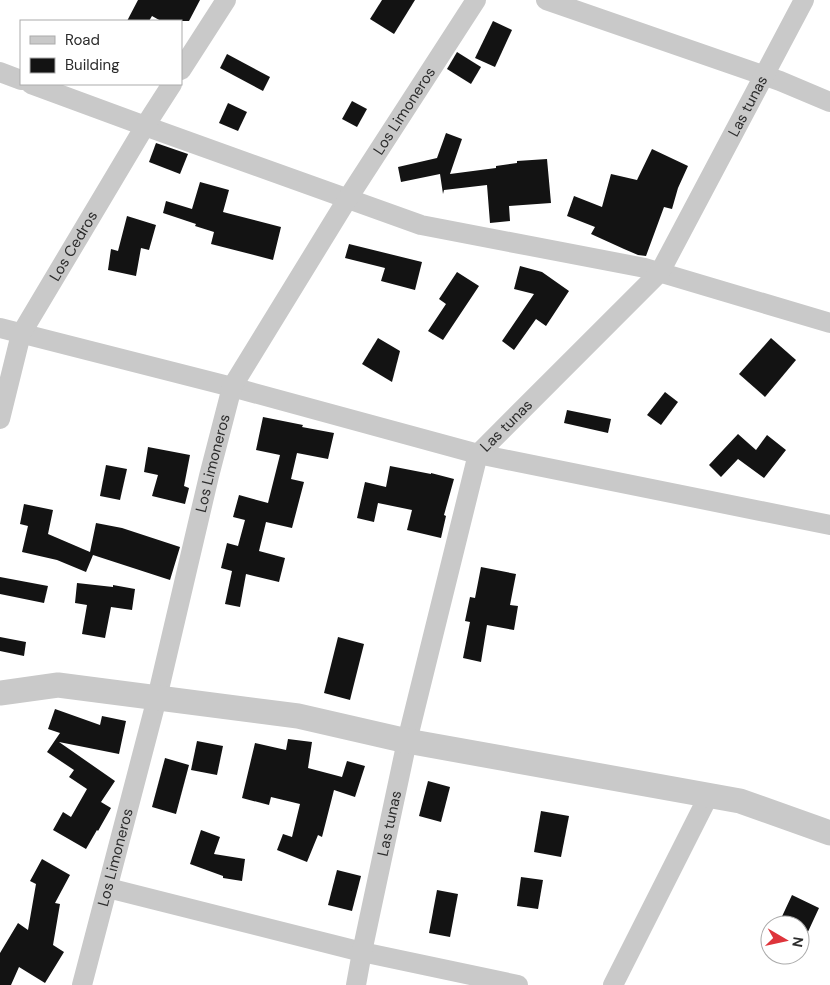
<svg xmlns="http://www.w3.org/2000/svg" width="830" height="985" font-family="'DM Sans',sans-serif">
<rect width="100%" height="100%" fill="#fff"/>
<g fill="#131313">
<polygon points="138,0 200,0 189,21 161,21 152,16 149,21 127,21"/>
<polygon points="382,0 415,0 394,34 370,19"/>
<polygon points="493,21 512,30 495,67 475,58"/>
<polygon points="457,52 481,67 471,84 447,69"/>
<polygon points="227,54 270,77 263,91 220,68"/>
<polygon points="352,101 367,109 357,127 342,119"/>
<polygon points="228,103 247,112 238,131 219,123"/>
<polygon points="446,133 462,139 450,174 496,168 496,166 517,163 517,161 547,159 551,203 509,206 510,221 490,223 487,185 444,190 443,194 440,174 401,182 398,167 437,158"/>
<polygon points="156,143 188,154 180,174 149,162"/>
<polygon points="652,149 688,166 678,188 672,209 664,207 646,256 638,255 624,249 591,234 595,227 567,216 574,196 602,207 611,174 637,180"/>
<polygon points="200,182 229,190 223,212 281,227 273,260 211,244 214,232 195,226 196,224 163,213 166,201 192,209"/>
<polygon points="127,216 156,225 149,250 141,248 136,276 108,270 111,249 118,251"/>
<polygon points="349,244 422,262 415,290 381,281 385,268 345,258"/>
<polygon points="520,266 542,272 569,291 546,326 536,319 514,350 502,341 534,294 514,289"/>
<polygon points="457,272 479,286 443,340 428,331 446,304 439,299"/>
<polygon points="378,338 400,351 392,382 362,364"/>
<polygon points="771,338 796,360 765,397 739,374"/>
<polygon points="665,392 678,402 661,425 647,415"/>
<polygon points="567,410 611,419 608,433 564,423"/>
<polygon points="263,417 303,425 302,427 334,433 328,459 297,453 291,479 304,482 292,528 266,522 259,551 285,558 279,582 246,574 240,607 225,604 232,571 221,568 227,543 238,546 245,520 233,517 239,495 268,503 280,455 256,450"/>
<polygon points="738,434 756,450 767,435 786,450 764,478 738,459 721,477 709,465"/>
<polygon points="148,447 190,455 184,486 189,488 185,504 152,496 158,475 144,472"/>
<polygon points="106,465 127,469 120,500 100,496"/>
<polygon points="390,466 431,474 431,473 454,479 444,515 446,516 441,538 407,530 412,510 378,503 374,522 357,518 365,482 386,487"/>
<polygon points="24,504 53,510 48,534 90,552 96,523 122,528 180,547 170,580 93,555 86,572 57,560 22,552 28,526 20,524"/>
<polygon points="481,567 516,574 510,605 518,606 514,630 487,625 481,662 463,658 470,622 465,621 470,597 475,598"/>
<polygon points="0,577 48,586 44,603 0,594"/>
<polygon points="77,583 113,587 113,585 135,589 132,610 111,607 105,638 82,634 87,605 75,603"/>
<polygon points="0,637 26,642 24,656 0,651"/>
<polygon points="338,637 364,644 350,700 324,693"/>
<polygon points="55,709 100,725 102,716 126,721 119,754 59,742 115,781 101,802 111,808 98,831 97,830 86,849 53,830 63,812 71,817 87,789 69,777 74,770 47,752 60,733 48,729"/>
<polygon points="288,739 312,742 308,768 342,777 347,761 365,766 355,797 334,790 322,837 318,835 307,862 277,850 283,834 292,837 300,804 271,797 269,805 242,798 255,743 286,750"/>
<polygon points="197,741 223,746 217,775 191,770"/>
<polygon points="165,758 189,765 176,814 152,807"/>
<polygon points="428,781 450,787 441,822 419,816"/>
<polygon points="541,811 569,816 561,857 534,852"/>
<polygon points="201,830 220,837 214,854 245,859 242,881 223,878 223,876 190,864"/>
<polygon points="42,859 70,875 55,903 60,904 53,945 64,952 45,983 19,967 11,985 0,985 0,953 18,923 28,930 36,884 30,881"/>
<polygon points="337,870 361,876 352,911 328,905"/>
<polygon points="521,877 543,880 538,909 517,906"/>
<polygon points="437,890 458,894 450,937 429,933"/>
<polygon points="792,895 819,908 800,949 800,925 778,925"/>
</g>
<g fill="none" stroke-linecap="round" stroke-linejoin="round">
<g stroke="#c9c9c9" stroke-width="20">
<polyline points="546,0 780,81 830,102"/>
<polyline points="181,70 226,0"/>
<polyline points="0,72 21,80"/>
<polyline points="31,84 145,126 421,225 645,268 830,323"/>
<polyline points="0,328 232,387 478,454 830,525"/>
<path id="s1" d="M0 419 21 334 145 126 172 84"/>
<polyline points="108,888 362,952 518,985"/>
<path id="s2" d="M82 985 157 698 209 476 232 387 348 198 476 0"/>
<path id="s3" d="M356 985 362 952 407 741 478 454 660 272 804 0"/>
<polyline points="613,985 709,795"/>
</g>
<polyline stroke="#c9c9c9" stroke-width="25" points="0,693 58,685 298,716 407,741 740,801 830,833"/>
</g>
<g text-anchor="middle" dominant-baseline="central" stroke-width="5" stroke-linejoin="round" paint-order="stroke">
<g font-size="15" fill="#2c2c2c" stroke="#fff">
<text stroke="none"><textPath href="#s3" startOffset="990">Las tunas</textPath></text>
<text stroke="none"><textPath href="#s2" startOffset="942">Los Limoneros</textPath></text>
<text stroke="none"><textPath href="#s1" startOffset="190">Los Cedros</textPath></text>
<text stroke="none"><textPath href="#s3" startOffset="585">Las tunas</textPath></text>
<text stroke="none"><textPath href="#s2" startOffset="538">Los Limoneros</textPath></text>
<text stroke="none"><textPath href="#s3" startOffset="165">Las tunas</textPath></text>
<text stroke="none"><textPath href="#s2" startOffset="132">Los Limoneros</textPath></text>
</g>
</g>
<rect x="20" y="20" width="162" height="65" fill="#ffffff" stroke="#ababab"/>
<rect x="30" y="36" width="25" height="8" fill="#c9c9c9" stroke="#ababab"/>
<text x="65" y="45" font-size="15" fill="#2c2c2c">Road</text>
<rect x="30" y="58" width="25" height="15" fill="#131313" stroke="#ababab"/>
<text x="65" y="70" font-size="15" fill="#2c2c2c">Building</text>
<g transform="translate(785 940) rotate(99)"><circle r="24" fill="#ffffff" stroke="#ababab"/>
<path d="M0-4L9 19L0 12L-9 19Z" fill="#de343b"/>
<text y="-8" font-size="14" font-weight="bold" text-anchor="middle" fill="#2c2c2c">N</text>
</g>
</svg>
